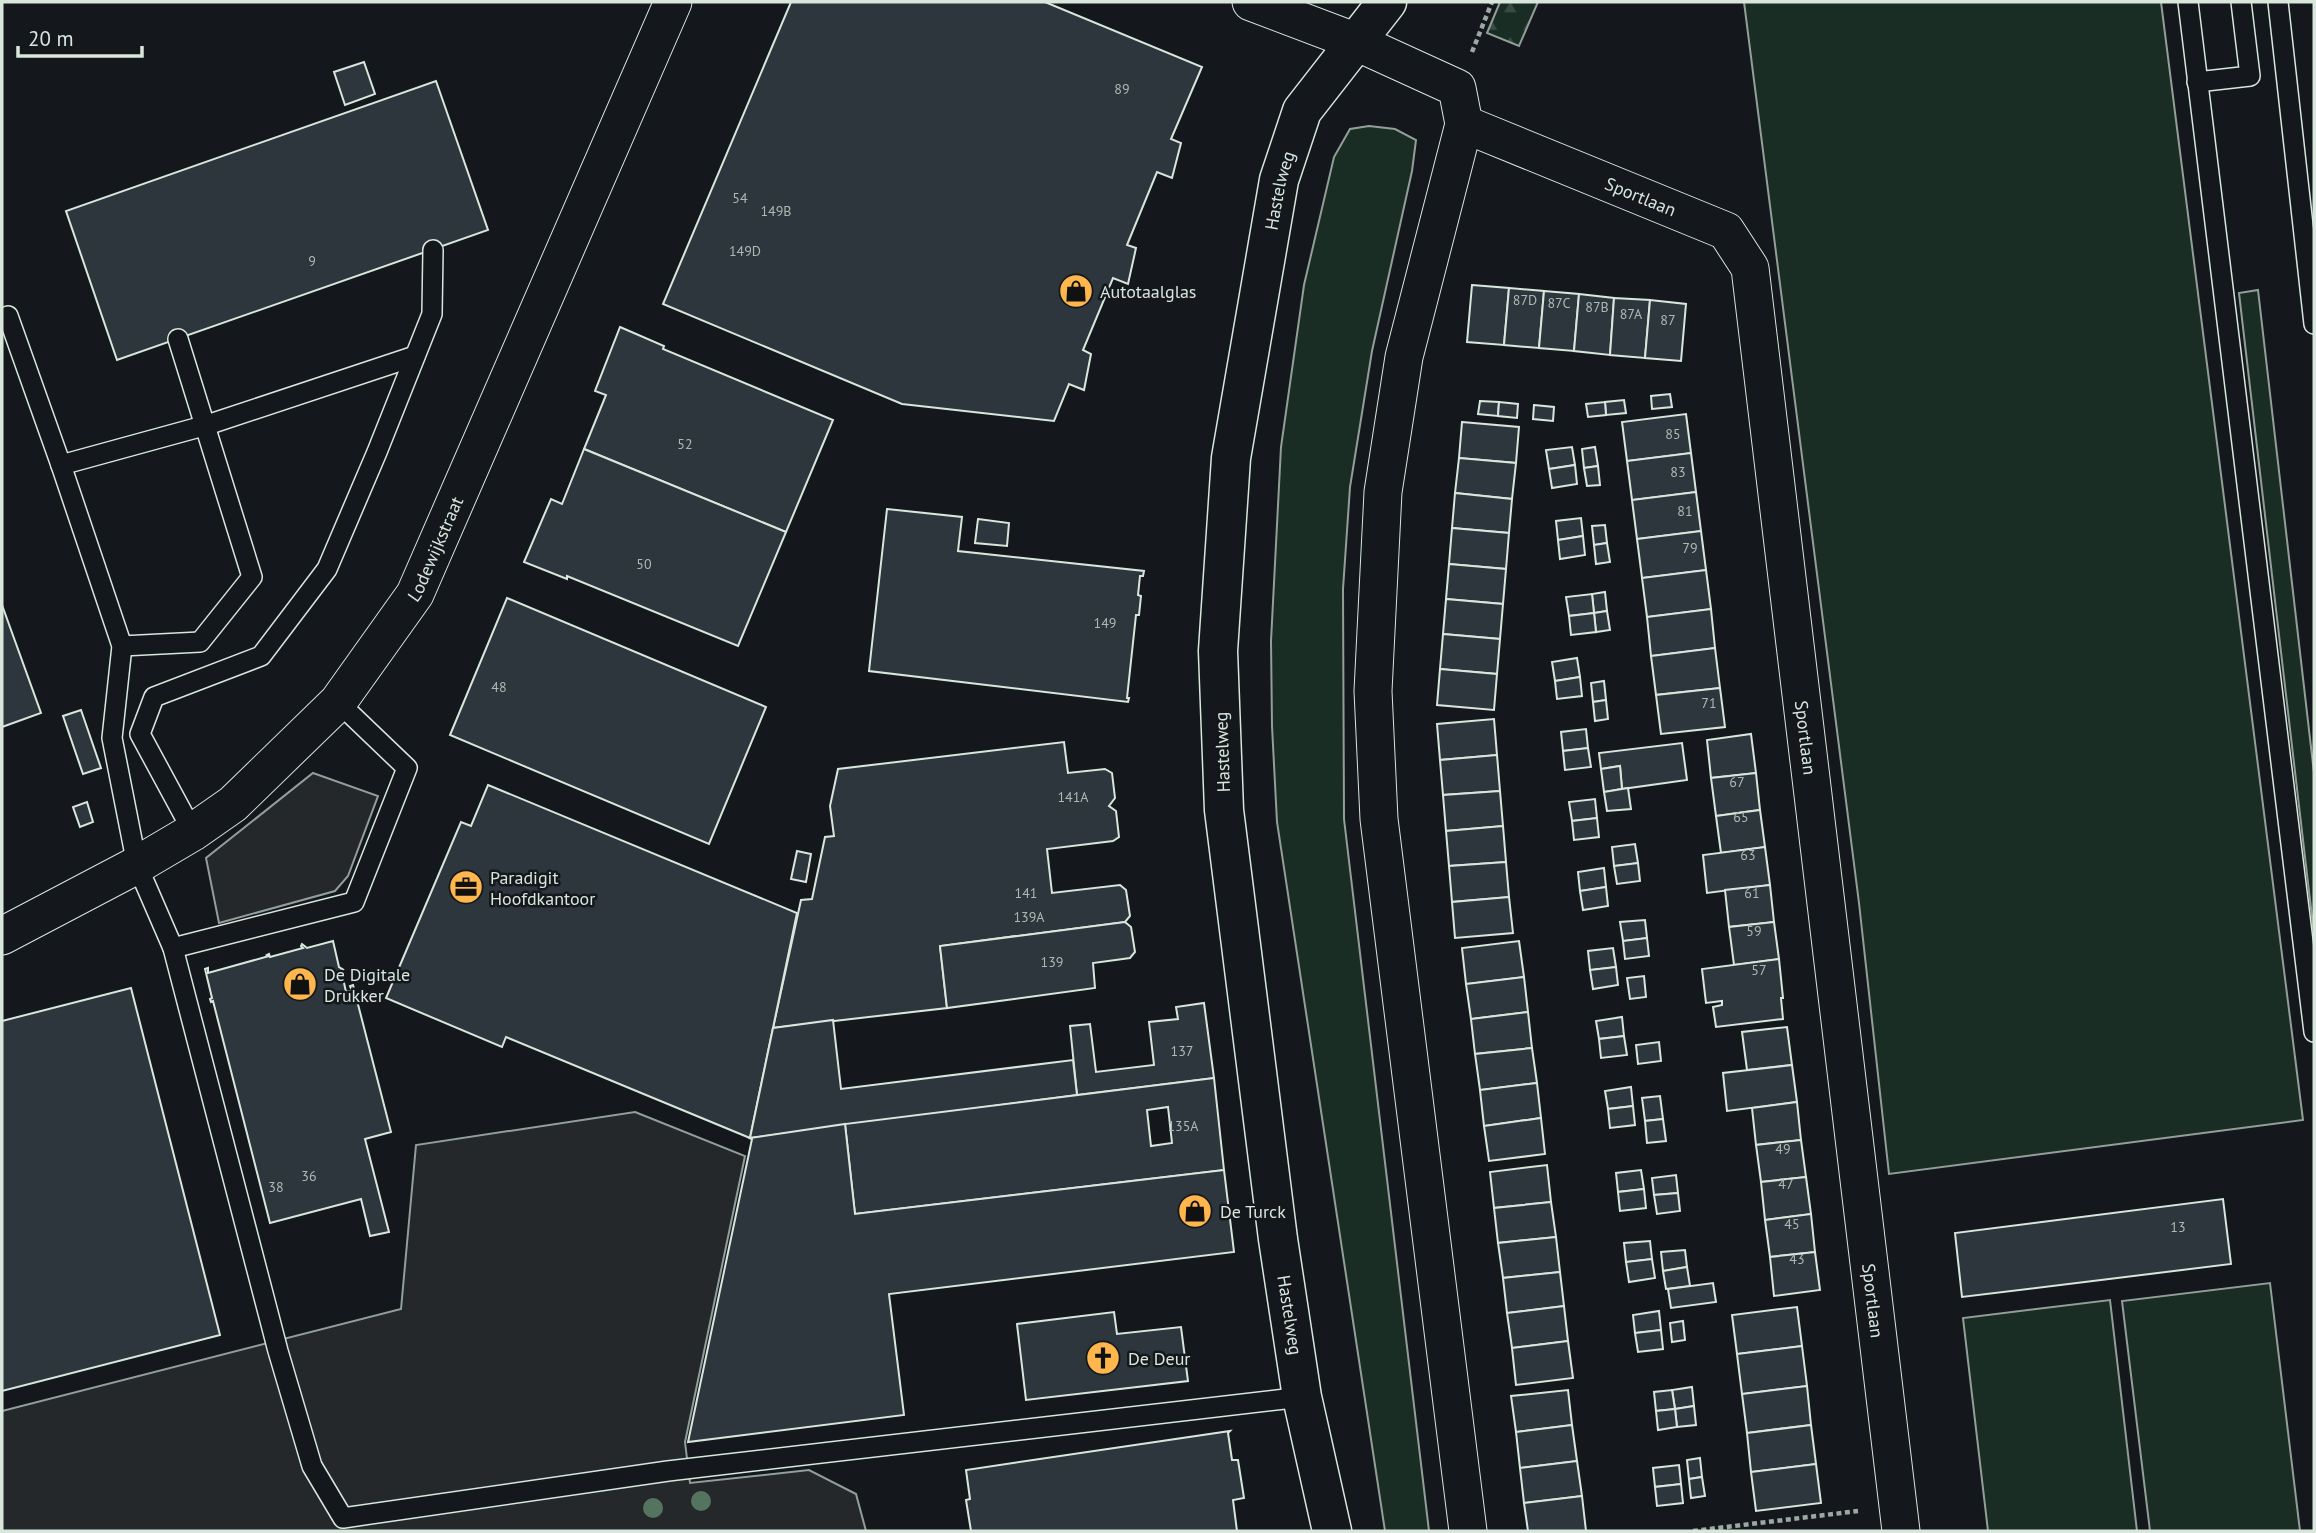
<svg xmlns="http://www.w3.org/2000/svg" width="2316" height="1533" font-family="'PT Sans',sans-serif">
<defs>
<pattern id="forest-firs" width="22" height="20" patternUnits="userSpaceOnUse" patternTransform="scale(1.75)"><rect width="22" height="20" fill="#1a2d24"/><path d="M5 1l3.5 6h-7zM16 11l3.5 6h-7z" fill="#3b4b43"/></pattern>
</defs>
<rect width="100%" height="100%" fill="#14181c"/>
<g fill="#1a2d24" stroke="#939e99" stroke-width="2">
<polygon points="1744,2 2161,2 2303,1120 1889,1174 1859,903"/>
<polygon points="1369,126 1395,129 1416,140 1412,171 1372,351 1350,487 1343,589 1344,819 1429,1531 1385,1531 1277,822 1272,726 1271,641 1281,447 1304,285 1334,157 1350,129"/>
<polygon points="2258,290 2314,773 2314,934 2239,293"/>
<polygon points="2270,1283 2300,1531 2150,1531 2122,1301"/>
<polygon points="2110,1300 2137,1531 1988,1531 1963,1318"/>
</g>
<polygon fill="url(#forest-firs)" stroke="#939e99" stroke-width="2" points="1500,2 1538,2 1519,46 1487,33"/>
<g fill="#24282b" stroke="#939e99" stroke-width="2">
<polygon points="313,773 378,796 348,876 335,891 219,923 206,858"/>
<polygon points="635,1112 745,1156 685,1442 690,1483 809,1470 856,1494 866,1531 2,1531 2,1411 401,1309 416,1145"/>
</g>
<g fill="#2c363c" stroke="#d8e6dc" stroke-width="2" fill-rule="evenodd">
<polygon points="791,2 1045,2 1202,67 1171,139 1181,143 1172,178 1157,172 1127,245 1136,248 1128,284 1113,278 1083,350 1091,354 1084,390 1069,384 1054,421 902,404 663,304"/>
<polygon points="364,62 375,94 345,105 334,72"/>
<polygon points="436,81 488,230 117,360 66,211"/>
<polygon points="1472,285 1509,288 1504,345 1467,342"/>
<polygon points="1509,288 1544,291 1539,348 1504,345"/>
<polygon points="1544,291 1579,294 1574,351 1539,348"/>
<polygon points="1579,294 1614,298 1610,355 1574,351"/>
<polygon points="1614,298 1650,300 1645,358 1610,355"/>
<polygon points="1650,300 1686,304 1681,361 1645,358"/>
<polygon points="620,327 664,346 663,349 833,420 786,532 584,449 606,395 595,391"/>
<polygon points="1670,394 1672,407 1652,409 1651,396"/>
<polygon points="1624,400 1626,413 1606,415 1605,402"/>
<polygon points="1480,401 1499,402 1498,416 1478,414"/>
<polygon points="1499,402 1518,404 1517,418 1498,416"/>
<polygon points="1605,402 1606,415 1588,417 1586,404"/>
<polygon points="1534,405 1554,407 1553,421 1533,419"/>
<polygon points="1686,414 1691,453 1627,461 1622,422"/>
<polygon points="1462,422 1519,427 1516,463 1459,458"/>
<polygon points="1572,447 1575,465 1549,469 1546,450"/>
<polygon points="1595,447 1598,466 1584,468 1582,449"/>
<polygon points="584,449 786,532 738,646 567,576 567,579 524,562 551,499 562,504"/>
<polygon points="1691,453 1696,492 1632,500 1627,461"/>
<polygon points="1459,458 1516,463 1512,499 1455,493"/>
<polygon points="1575,465 1577,484 1552,488 1549,469"/>
<polygon points="1598,466 1600,485 1587,486 1584,468"/>
<polygon points="1696,492 1701,531 1637,539 1632,500"/>
<polygon points="1455,493 1512,499 1509,533 1452,528"/>
<polygon points="887,509 962,517 958,551 1144,571 1143,576 1140,576 1138,595 1141,596 1139,615 1136,615 1127,698 1129,698 1128,702 869,671"/>
<polygon points="1581,518 1583,536 1558,540 1556,521"/>
<polygon points="978,519 1009,523 1007,546 975,543"/>
<polygon points="1605,525 1607,543 1594,545 1592,526"/>
<polygon points="1452,528 1509,533 1506,569 1449,564"/>
<polygon points="1701,531 1706,570 1642,578 1637,539"/>
<polygon points="1583,536 1585,555 1560,559 1558,540"/>
<polygon points="1607,543 1610,562 1596,564 1594,545"/>
<polygon points="1449,564 1506,569 1503,604 1446,599"/>
<polygon points="1706,570 1711,609 1647,617 1642,578"/>
<polygon points="1605,592 1607,611 1594,613 1592,594"/>
<polygon points="1592,594 1594,613 1569,616 1566,597"/>
<polygon points="507,598 766,707 709,844 450,735"/>
<polygon points="1446,599 1503,604 1500,639 1443,634"/>
<polygon points="2,605 41,713 2,727"/>
<polygon points="1711,609 1715,648 1651,656 1647,617"/>
<polygon points="1607,611 1610,630 1596,632 1594,613"/>
<polygon points="1594,613 1596,632 1571,635 1569,616"/>
<polygon points="1443,634 1500,639 1497,674 1440,669"/>
<polygon points="1715,648 1720,688 1656,695 1651,656"/>
<polygon points="1577,658 1580,677 1555,681 1552,662"/>
<polygon points="1440,669 1497,674 1494,710 1437,705"/>
<polygon points="1580,677 1582,696 1557,699 1555,681"/>
<polygon points="1604,681 1606,700 1593,702 1591,683"/>
<polygon points="1720,688 1725,727 1661,734 1656,695"/>
<polygon points="1606,700 1608,719 1595,721 1593,702"/>
<polygon points="81,710 101,768 83,774 63,716"/>
<polygon points="1494,719 1497,755 1440,760 1437,724"/>
<polygon points="1586,729 1588,748 1563,751 1561,732"/>
<polygon points="1751,734 1756,773 1711,778 1707,740"/>
<polygon points="1064,742 1068,773 1105,769 1112,773 1115,798 1109,806 1116,811 1119,837 1113,841 1047,849 1052,893 1120,885 1126,890 1130,916 1125,922 940,946 947,1008 773,1028 801,900 812,899 825,837 834,836 830,806 838,769"/>
<polygon points="1682,743 1687,780 1622,789 1620,766 1601,769 1599,753"/>
<polygon points="1588,748 1591,767 1565,770 1563,751"/>
<polygon points="1497,755 1500,791 1443,795 1440,760"/>
<polygon points="1620,766 1622,789 1604,792 1601,769"/>
<polygon points="1756,773 1760,810 1716,816 1711,778"/>
<polygon points="488,785 797,913 750,1138 506,1037 502,1047 386,998 461,822 471,826"/>
<polygon points="1628,788 1631,809 1607,811 1604,792"/>
<polygon points="1500,791 1503,826 1446,831 1443,795"/>
<polygon points="1595,799 1597,818 1572,821 1569,802"/>
<polygon points="87,802 93,822 80,827 73,807"/>
<polygon points="1760,810 1765,847 1721,853 1716,816"/>
<polygon points="1597,818 1599,837 1574,840 1572,821"/>
<polygon points="1503,826 1506,862 1449,866 1446,831"/>
<polygon points="1635,844 1638,863 1614,866 1612,847"/>
<polygon points="1765,847 1770,885 1707,893 1703,855"/>
<polygon points="797,851 811,854 806,882 791,879"/>
<polygon points="1506,862 1509,897 1452,902 1449,866"/>
<polygon points="1638,863 1640,881 1617,884 1614,866"/>
<polygon points="1604,868 1606,887 1580,891 1578,872"/>
<polygon points="1770,885 1774,922 1729,927 1725,890"/>
<polygon points="1606,887 1608,906 1583,910 1580,891"/>
<polygon points="1509,897 1513,933 1455,938 1452,902"/>
<polygon points="1645,920 1647,938 1623,941 1620,922"/>
<polygon points="1125,922 1131,927 1135,952 1130,958 1093,963 1095,988 947,1008 940,946"/>
<polygon points="1774,922 1779,959 1734,965 1729,927"/>
<polygon points="1647,938 1649,956 1625,959 1623,941"/>
<polygon points="333,941 339,967 344,970 341,969 346,992 352,991 350,986 353,985 391,1132 365,1139 389,1232 370,1236 361,1199 270,1223 213,1001 211,1002 210,999 212,998 205,969 208,968 208,973 269,956 267,955 269,954 270,957 303,948 301,946 302,944 307,948"/>
<polygon points="1519,941 1524,977 1466,984 1462,948"/>
<polygon points="1613,948 1616,967 1590,970 1588,951"/>
<polygon points="1779,959 1783,998 1781,998 1783,1019 1716,1027 1713,1007 1722,1005 1722,1001 1706,1003 1702,969"/>
<polygon points="1616,967 1618,985 1593,989 1590,970"/>
<polygon points="1644,976 1646,997 1630,999 1627,978"/>
<polygon points="1524,977 1528,1012 1471,1019 1466,984"/>
<polygon points="131,988 220,1335 2,1391 2,1021"/>
<polygon points="1204,1003 1214,1078 1077,1095 1070,1026 1090,1024 1096,1072 1154,1065 1149,1022 1178,1019 1176,1007"/>
<polygon points="1528,1012 1532,1048 1475,1054 1471,1019"/>
<polygon points="1622,1017 1624,1036 1599,1039 1596,1021"/>
<polygon points="833,1020 841,1089 1073,1060 1077,1095 750,1138 773,1028"/>
<polygon points="1787,1027 1792,1065 1747,1070 1742,1032"/>
<polygon points="1624,1036 1627,1055 1601,1058 1599,1039"/>
<polygon points="1659,1042 1661,1061 1638,1064 1636,1045"/>
<polygon points="1532,1048 1537,1083 1480,1090 1475,1054"/>
<polygon points="1792,1065 1797,1102 1727,1111 1723,1073"/>
<path d="M1214 1078 1224 1170 855 1214 845 1124ZM1168 1107 1172 1143 1151 1146 1147 1110Z"/>
<polygon points="1537,1083 1541,1118 1484,1126 1480,1090"/>
<polygon points="1631,1087 1633,1106 1608,1109 1605,1091"/>
<polygon points="1660,1096 1663,1119 1645,1121 1642,1098"/>
<polygon points="1797,1102 1801,1140 1756,1145 1752,1108"/>
<polygon points="1633,1106 1635,1125 1610,1128 1608,1109"/>
<polygon points="1541,1118 1545,1154 1489,1161 1484,1126"/>
<polygon points="1663,1119 1666,1141 1647,1143 1645,1121"/>
<polygon points="845,1124 855,1214 1224,1170 1234,1252 889,1294 904,1415 688,1442 752,1139 750,1138"/>
<polygon points="1801,1140 1806,1177 1761,1182 1756,1145"/>
<polygon points="1547,1165 1551,1202 1494,1208 1490,1172"/>
<polygon points="1641,1170 1644,1189 1618,1192 1616,1173"/>
<polygon points="1676,1175 1678,1193 1654,1195 1652,1178"/>
<polygon points="1806,1177 1811,1214 1765,1220 1761,1182"/>
<polygon points="1644,1189 1646,1208 1620,1211 1618,1192"/>
<polygon points="1678,1193 1680,1211 1657,1214 1654,1195"/>
<polygon points="2223,1199 2231,1264 1962,1297 1955,1233"/>
<polygon points="1551,1202 1556,1237 1498,1243 1494,1208"/>
<polygon points="1811,1214 1815,1252 1770,1257 1765,1220"/>
<polygon points="1556,1237 1560,1272 1503,1278 1498,1243"/>
<polygon points="1650,1241 1652,1259 1626,1262 1624,1243"/>
<polygon points="1685,1250 1687,1267 1663,1271 1661,1252"/>
<polygon points="1815,1252 1820,1290 1774,1296 1770,1257"/>
<polygon points="1652,1259 1655,1278 1629,1282 1626,1262"/>
<polygon points="1687,1267 1690,1286 1666,1289 1663,1271"/>
<polygon points="1560,1272 1564,1306 1507,1313 1503,1278"/>
<polygon points="1713,1283 1716,1302 1671,1308 1668,1289"/>
<polygon points="1564,1306 1568,1341 1512,1348 1507,1313"/>
<polygon points="1797,1307 1802,1346 1737,1354 1732,1315"/>
<polygon points="1659,1311 1661,1330 1635,1333 1633,1315"/>
<polygon points="1114,1312 1117,1334 1181,1327 1188,1381 1026,1400 1017,1324"/>
<polygon points="1683,1321 1685,1340 1672,1342 1670,1323"/>
<polygon points="1661,1330 1663,1349 1638,1352 1635,1333"/>
<polygon points="1568,1341 1573,1378 1516,1385 1512,1348"/>
<polygon points="1802,1346 1807,1386 1742,1394 1737,1354"/>
<polygon points="1807,1386 1811,1425 1747,1433 1742,1394"/>
<polygon points="1692,1387 1694,1406 1675,1409 1672,1390"/>
<polygon points="1568,1390 1572,1425 1516,1432 1511,1396"/>
<polygon points="1672,1390 1675,1409 1656,1411 1654,1392"/>
<polygon points="1694,1406 1696,1425 1677,1427 1675,1409"/>
<polygon points="1675,1409 1677,1427 1658,1430 1656,1411"/>
<polygon points="1572,1425 1577,1461 1520,1468 1516,1432"/>
<polygon points="1811,1425 1816,1464 1751,1472 1747,1433"/>
<polygon points="1230,1431 1228,1433 1232,1460 1238,1460 1244,1498 1233,1500 1237,1531 971,1531 966,1500 970,1499 966,1470"/>
<polygon points="1700,1458 1702,1477 1689,1479 1687,1460"/>
<polygon points="1577,1461 1582,1496 1524,1503 1520,1468"/>
<polygon points="1816,1464 1821,1503 1756,1511 1751,1472"/>
<polygon points="1679,1465 1681,1484 1655,1487 1653,1468"/>
<polygon points="1702,1477 1705,1496 1691,1498 1689,1479"/>
<polygon points="1681,1484 1683,1503 1657,1506 1655,1487"/>
<polygon points="1582,1496 1586,1531 1528,1531 1524,1503"/>
</g>
<g fill="none" stroke-linecap="round" stroke-linejoin="round">
<g stroke="#d8e6dc" stroke-width="22">
<g id="lane">
<polyline points="2188,2 2314,1032"/>
<polyline points="2278,2 2314,324"/>
<polyline points="2197,82 2250,76 2241,2"/>
<polyline points="8,316 61,465"/>
<polyline points="415,356 207,425 61,465 122,646 112,738 137,865 173,948 278,1351 312,1466 343,1518 668,1471 1302,1397"/>
<polyline points="122,646 200,642 252,577 178,339"/>
<polyline points="193,832 140,734 154,697 261,656 327,569 377,452 432,314 433,250"/>
<polyline points="173,948 354,902 407,768 338,702"/>
</g>
</g>
<g stroke="#d8e6dc" stroke-width="39">
<g id="street">
<polyline points="1251,2 1354,41 1457,88 1464,124 1404,357 1383,492 1373,691 1379,819 1468,1531"/>
<path id="s1" d="M1464 124 1726 231 1750 268 1901 1531"/>
<path id="s2" d="M2 936 137 865 193 832 233 804 338 702 415 594 673 2"/>
</g>
</g>
<g stroke="#d8e6dc" stroke-width="41">
<g id="secondary">
<path id="s3" d="M1332 1531 1302 1397 1278 1239 1224 810 1218 651 1231 458 1279 180 1302 111 1387 2"/>
</g>
</g>
<g stroke="#9da8a2" stroke-width="4.5" stroke-dasharray="5 3.5" stroke-linecap="butt">
<polyline points="1472,52 1492,2"/>
<polyline points="1693,1531 1858,1511"/>
</g>
<use href="#lane" stroke="#14181c" stroke-width="19"/>
<use href="#street" stroke="#14181c" stroke-width="37"/>
<use href="#secondary" stroke="#14181c" stroke-width="38"/>
</g>
<g fill="#55745f">
<circle cx="701" cy="1501" r="10"/>
<circle cx="653" cy="1508" r="10"/>
</g>
<defs>
<g id="shop-disc" transform="scale(1.75)"><circle r="9.5" fill="#ffb74d" stroke="#14181c"/><path d="M-5-2.5h2.3a2.7 3.5 0 0 1 5.4 0H5L5.5 6h-11ZM-1.5-2.5h3a1.5 2.3 0 0 0-3 0Z" fill="#111"/></g>
<g id="office-disc" transform="scale(1.75)"><circle r="9.5" fill="#ffb74d" stroke="#14181c"/><path d="M-6-3h4V-5.5h4V-3h4V5H-6ZM-1-4.5V-3h2v-1.5ZM-6 0V1H6V0Z" fill="#111"/></g>
<g id="church-disc" transform="scale(1.75)"><circle r="9.5" fill="#ffb74d" stroke="#14181c"/><path d="M-1.2-6h2.4v3.5h3.3v2.4h-3.3V6h-2.4V-.1h-3.3v-2.4h3.3Z" fill="#111"/></g>
</defs>
<g fill-rule="evenodd">
<use href="#shop-disc" x="1076" y="291"/>
<use href="#office-disc" x="466" y="887"/>
<use href="#shop-disc" x="300" y="984"/>
<use href="#shop-disc" x="1195" y="1211"/>
<use href="#church-disc" x="1103" y="1358"/>
</g>
<g text-anchor="middle" dominant-baseline="central" stroke-width="5" stroke-linejoin="round" paint-order="stroke">
<g font-size="14" fill="#adbab4">
<text x="1122" y="89">89</text>
<text x="740" y="198">54</text>
<text x="776" y="211">149B</text>
<text x="745" y="251">149D</text>
<text x="312" y="261">9</text>
<text x="1525" y="300">87D</text>
<text x="1559" y="303">87C</text>
<text x="1597" y="307">87B</text>
<text x="1631" y="314">87A</text>
<text x="1668" y="320">87</text>
<text x="1673" y="434">85</text>
<text x="685" y="444">52</text>
<text x="1678" y="472">83</text>
<text x="1685" y="511">81</text>
<text x="1690" y="548">79</text>
<text x="644" y="564">50</text>
<text x="1105" y="623">149</text>
<text x="499" y="687">48</text>
<text x="1709" y="703">71</text>
<text x="1737" y="782">67</text>
<text x="1073" y="797">141A</text>
<text x="1741" y="817">65</text>
<text x="1748" y="855">63</text>
<text x="1026" y="893">141</text>
<text x="1752" y="893">61</text>
<text x="1029" y="917">139A</text>
<text x="1754" y="931">59</text>
<text x="1052" y="962">139</text>
<text x="1759" y="970">57</text>
<text x="1182" y="1051">137</text>
<text x="1183" y="1126">135A</text>
<text x="1783" y="1149">49</text>
<text x="309" y="1176">36</text>
<text x="1786" y="1184">47</text>
<text x="276" y="1187">38</text>
<text x="1792" y="1224">45</text>
<text x="2178" y="1227">13</text>
<text x="1797" y="1259">43</text>
</g>
<g font-size="18" fill="#d8e6dc" stroke="#14181c">
<text stroke="none"><textPath href="#s3" startOffset="1354">Hastelweg</textPath></text>
<text stroke="none"><textPath href="#s1" startOffset="191">Sportlaan</textPath></text>
<text stroke="none"><textPath href="#s2" startOffset="595">Lodewijkstraat</textPath></text>
<text stroke="none"><textPath href="#s1" startOffset="800">Sportlaan</textPath></text>
<text transform="translate(1222 752) rotate(-92)">Hastelweg</text>
<text stroke="none"><textPath href="#s1" startOffset="1367">Sportlaan</textPath></text>
<text transform="translate(1290 1315) rotate(81)">Hastelweg</text>
</g>
<g font-size="18" fill="#d8e6dc" stroke="#14181c" text-anchor="start">
<text x="1100" y="291">Autotaalglas</text>
<text x="490" y="877">Paradigit<tspan x="490" dy="21">Hoofdkantoor</tspan></text>
<text x="324" y="974">De Digitale<tspan x="324" dy="21">Drukker</tspan></text>
<text x="1220" y="1211">De Turck</text>
<text x="1128" y="1358">De Deur</text>
</g>
</g>
<rect width="2316" height="1533" fill="none" stroke="#d8e6dc" stroke-width="7"/>
<path d="M18 46v10h124v-10" fill="none" stroke="#d8e6dc" stroke-width="3.5"/>
<text x="28" y="46" font-size="21" fill="#d8e6dc" stroke="#14181c" stroke-width="5" paint-order="stroke">20 m</text>
</svg>
